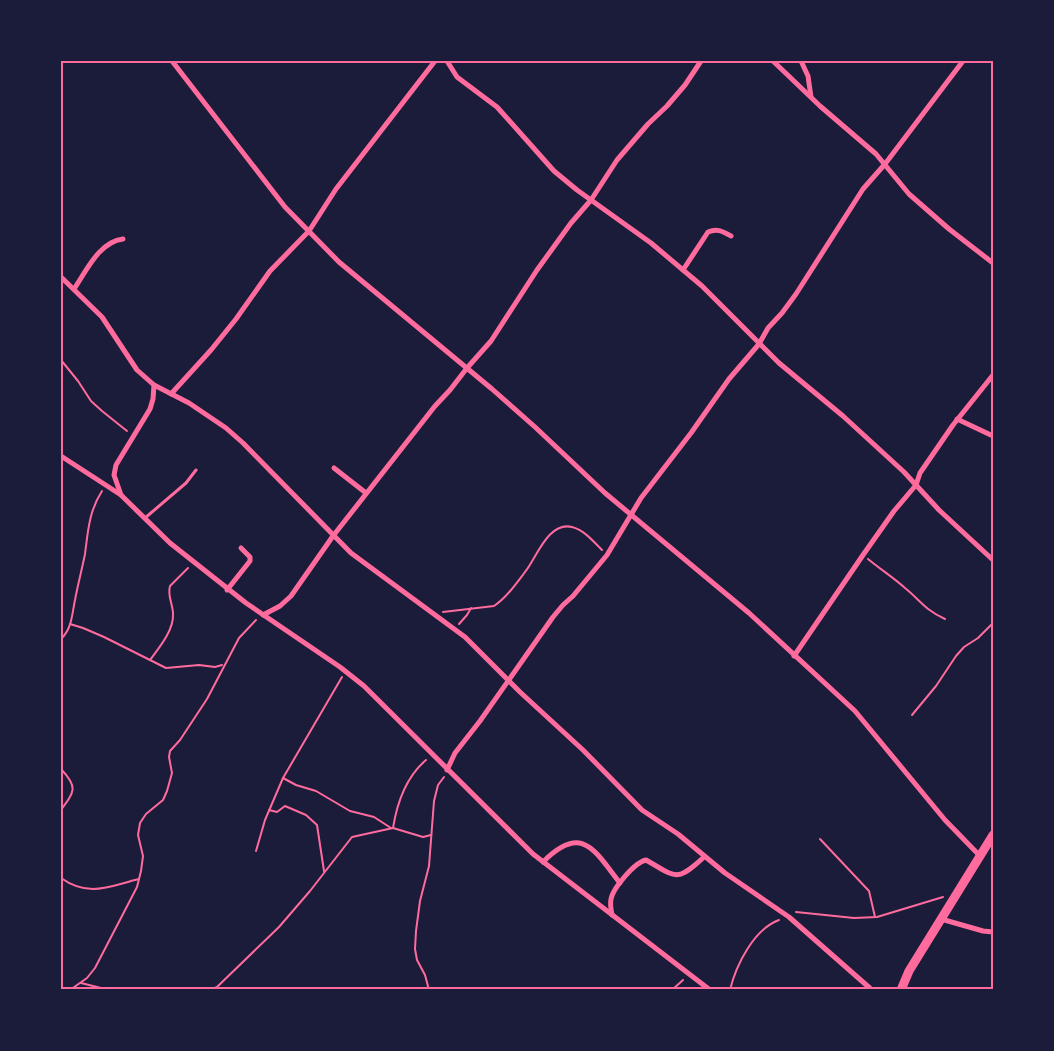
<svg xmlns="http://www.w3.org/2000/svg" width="1054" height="1051" font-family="'Golos Text',sans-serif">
<rect width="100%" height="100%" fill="#1b1b3a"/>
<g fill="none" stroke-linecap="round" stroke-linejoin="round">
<g stroke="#ff6b9d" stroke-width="2">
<polyline points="61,360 78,381 91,401 102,411 127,431"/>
<path d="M868 559C880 569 894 578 905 588 921 601 925 610 945 619"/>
<path d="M443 612 494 606C506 598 516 584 525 572 536 559 548 521 572 527 584 530 593 541 602 550"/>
<polyline points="70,624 83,628 104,637 166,668 199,665 215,667 222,665"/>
<polyline points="459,624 467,615 471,608"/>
<path d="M61 639C72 629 72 614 75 600 78 584 82 569 85 554 88 531 89 511 102 491"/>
<path d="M150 660C159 648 174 630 173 614 173 604 167 596 170 586L188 568"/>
<polyline points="912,715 936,686 956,656 964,647 978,638 993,623"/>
<path d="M61 769C78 787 75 791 61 810"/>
<polyline points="283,778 296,785 316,791 350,811 374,817 391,828"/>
<polyline points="269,810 277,812 285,806 306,815 317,825 324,871"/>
<path d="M393 828C397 803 406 777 426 760"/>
<polyline points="820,839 869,891 875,917"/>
<polyline points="256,851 265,820 283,778 342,677"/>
<path d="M61 878C89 898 110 886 139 879"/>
<polyline points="796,912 854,918 877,917 943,897"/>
<polyline points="81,983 109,990"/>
<polyline points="70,990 87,978 95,968 137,887 141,871 143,856 138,835 140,823 146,814 163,800 167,791 172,773 169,757 170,751 180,740 207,699 239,638 256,620"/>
<polyline points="210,990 217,987 279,927 310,891 352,837 393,828 423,837 431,835"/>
<polyline points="429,990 425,975 417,960 415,949 416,931 420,901 429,866 434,801 438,785 444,777"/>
<polyline points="672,990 683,980"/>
<path d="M730 990C736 965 754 929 779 920"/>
</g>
<polyline stroke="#ff6b9d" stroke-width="3" points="145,518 186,483 196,470"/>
<g stroke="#ff6b9d" stroke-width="5">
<polyline points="172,61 285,207 339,262 492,389 535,427 605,493 749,613 855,711 945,820 980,856"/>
<polyline points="447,61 457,77 497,107 554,171 577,190 651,243 702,286 779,363 843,416 904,472 939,510 993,560"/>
<polyline points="773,61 820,106 876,154 909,194 949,229 993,263"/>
<polyline points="801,61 808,76 811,97"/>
<path d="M683 270 708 232C717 228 722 231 731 236"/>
<polyline points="61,277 102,317 137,370 154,385 189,403 226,428 243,443 351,553 465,637 520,692 583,750 642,810 678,834 725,873 789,917 872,990"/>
<path d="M74 289C87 270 99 242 123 239"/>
<polyline points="154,385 153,399 150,409 116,465 114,475 121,495 170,543 246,603 340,667 364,686 533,854 710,990"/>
<polyline points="171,394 211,350 236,319 270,271 309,231 336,189 435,61"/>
<polyline points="957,419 993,436"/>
<polyline points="61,456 121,495"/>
<polyline points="334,468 366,493"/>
<polyline points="227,590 250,561 250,557 241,548"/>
<polyline points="263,615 280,606 291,596 333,536 435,406 450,390 467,368 491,341 537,270 571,223 591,200 617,160 648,124 667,106 685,85 701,61"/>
<polyline points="794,656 863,555 894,511 916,485 920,473 953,425 993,375"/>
<polyline points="447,770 455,753 480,721 553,617 563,605 573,596 607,555 641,498 691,433 729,379 759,344 768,328 782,313 796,294 863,189 885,164 963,61"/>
<path d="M543 862C582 823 594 850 620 883"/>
<path d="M612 915C611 910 610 904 611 899 613 888 635 862 646 860 676 877 676 883 704 857"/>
<polyline points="941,919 983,931 993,932"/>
</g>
<polyline stroke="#ff6b9d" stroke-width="9" points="901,990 909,971 993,835"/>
</g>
<rect width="1054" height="1051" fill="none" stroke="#1b1b3a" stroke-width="125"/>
<rect x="62" y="62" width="930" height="926" fill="none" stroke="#ff6b9d" stroke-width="2"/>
</svg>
